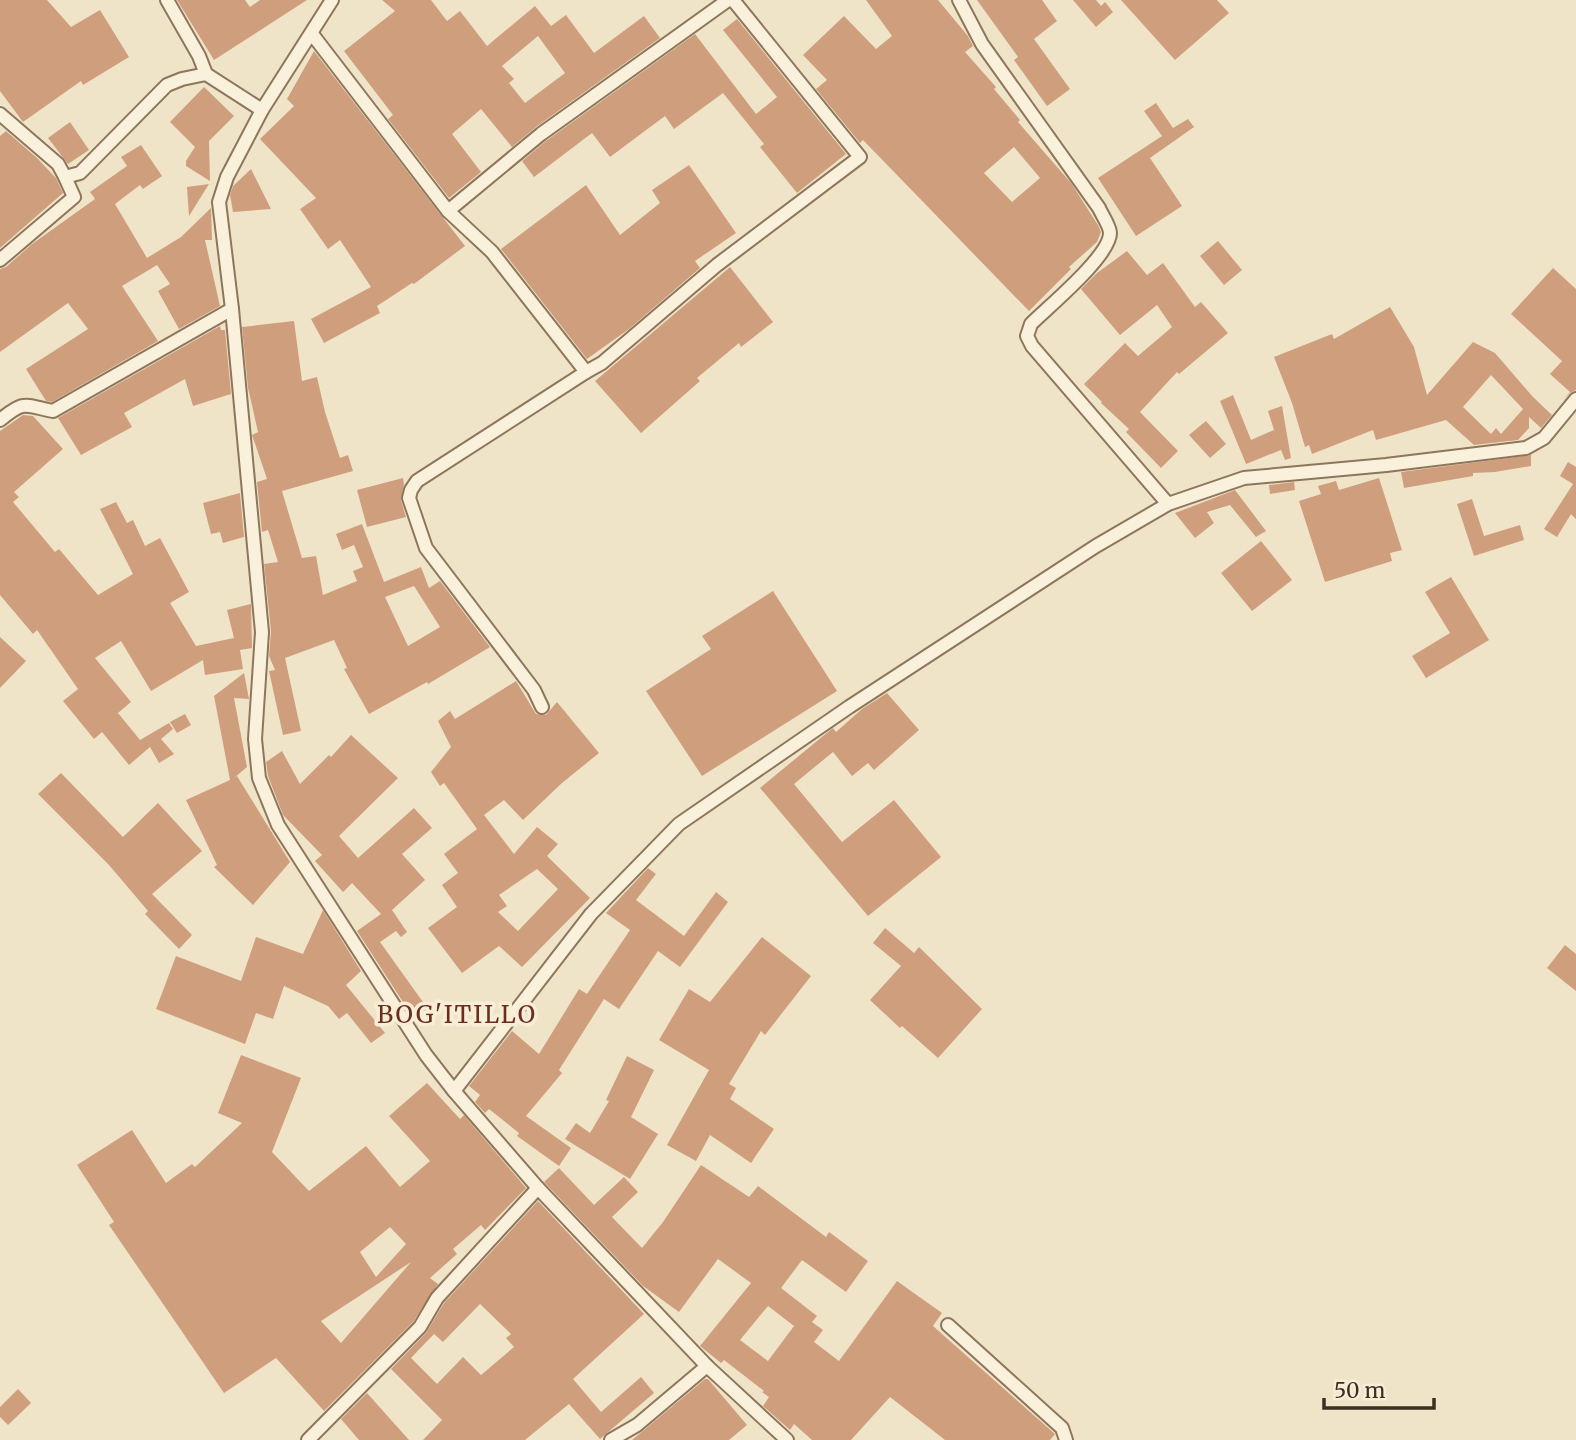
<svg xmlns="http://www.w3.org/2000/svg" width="1576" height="1440" font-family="Merriweather,serif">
<rect width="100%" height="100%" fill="#f0e4c8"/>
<g fill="#cf9f7d" fill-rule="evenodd">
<polygon points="0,0 47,0 71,27 100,10 129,57 83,85 81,81 23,122 0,91"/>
<polygon points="177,0 245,0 250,7 260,0 307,0 214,60"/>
<path d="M382 0H431L447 21 460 11 487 46 535 6 551 26 566 15 594 53 644 16 660 38 536 127 512 147 481 109 452 134 481 172 449 198 388 119 393 115 344 51 395 11ZM538 36 565 73 525 103 509 83 514 79 502 66Z"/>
<path d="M866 0H938L968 36 973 46 965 52 996 87 994 89 1020 120 1018 122 1071 183 1098 225 1101 232 1097 242 1069 267 1071 269 1029 311 863 140 860 143 816 89 827 80 803 55 844 16 876 49 892 36ZM1014 147 1040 178 1012 202 984 173Z"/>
<polygon points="977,0 1042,0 1057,21 1034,39 1070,89 1047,106 1014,60 1018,57"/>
<polygon points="1073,0 1096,0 1101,6 1105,2 1113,12 1096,27"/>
<polygon points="1121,0 1217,0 1229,13 1175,60"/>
<polygon points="737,19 846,154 797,193 760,147 764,144 723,93 674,129 665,116 610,157 592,133 534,177 522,161 546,141 695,34 756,114 777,97 723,30"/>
<polygon points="314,51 465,246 414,284 412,283 377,306 380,313 324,343 311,319 371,287 340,240 328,249 300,209 316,198 260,139 294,106 287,99"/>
<polygon points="204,87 234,116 209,141 210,181 186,166 186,161 195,147 170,122"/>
<polygon points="1156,103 1173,128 1188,119 1194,127 1150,158 1182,206 1136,236 1098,178 1162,136 1144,111"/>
<polygon points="70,122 89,150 68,164 48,138"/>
<polygon points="6,131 37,158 56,178 63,193 0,248 0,136"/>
<polygon points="141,145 162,176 143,189 140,185 115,204 147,258 181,237 211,208 212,240 205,240 220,306 179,329 158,291 170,284 157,265 122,286 158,341 52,402 46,401 26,369 88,329 68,303 0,352 0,269 6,267 32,244 95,199 90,192 127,166 121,157"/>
<polygon points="689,165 736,233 695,261 700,268 629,329 587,359 501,249 586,185 620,235 660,203 652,190"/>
<polygon points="251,169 271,209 233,212 230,195 233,186"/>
<polygon points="209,184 189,216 187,187"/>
<polygon points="1218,241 1242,270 1224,285 1200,256"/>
<polygon points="1127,251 1147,275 1163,263 1195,307 1201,302 1228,333 1179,374 1177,372 1140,412 1178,451 1161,468 1126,432 1129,429 1101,403 1102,402 1084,384 1125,343 1138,356 1172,327 1157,305 1120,335 1081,289 1097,273"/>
<polygon points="730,267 773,322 741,347 739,343 697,378 700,381 641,433 595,381"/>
<polygon points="1553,268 1576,289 1576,390 1570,393 1562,402 1570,392 1550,374 1562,361 1511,314"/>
<path d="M1390 307 1414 347 1427 395 1473 342 1495 353 1533 397 1552 415 1541 428 1529 417V428L1518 440 1474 445 1446 420 1376 440 1373 430 1312 454 1309 445 1305 447 1292 403 1274 357 1332 334 1334 339ZM1491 375 1523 409 1501 434 1496 428 1491 434 1463 407Z"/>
<path d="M294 321 302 381 317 377 325 412 340 458 348 455 353 471 282 491 302 558 316 556 323 595 357 581 353 571 363 567 354 545 342 550 336 534 362 524 384 582 421 567 429 588 440 581 490 647 428 684 427 682 369 714 344 669 347 668 334 640 285 658 301 731 283 735 269 671 275 670 269 656 271 631 264 564 278 562 268 530 262 532 257 482 267 479 252 435 258 432 248 388 242 327ZM414 586 440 627 408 646 385 597Z"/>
<polygon points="220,326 221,330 225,330 231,394 193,406 185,379 124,413 132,427 81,455 58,418"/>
<polygon points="1233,395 1251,440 1274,430 1268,411 1282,406 1291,458 1285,460 1281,450 1246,464 1220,401"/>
<polygon points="23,415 33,416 63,449 14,492 19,497 13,502 55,552 59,549 98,595 133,574 100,509 116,502 127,523 133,520 145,546 160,538 189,592 170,603 196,646 234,638 227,610 251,604 252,648 240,650 243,669 205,675 203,660 151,691 121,641 95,658 131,702 118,713 140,740 169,723 173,729 161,739 174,754 159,763 150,747 129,765 102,732 94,739 63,701 78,689 37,630 33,634 0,595 0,431"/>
<polygon points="1206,421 1226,444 1210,458 1189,435"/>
<polygon points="1531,455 1531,466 1495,472 1473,473 1473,476 1404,488 1401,472"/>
<polygon points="1568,462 1576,467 1576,519 1571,514 1557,537 1544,529 1573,484 1560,476"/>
<polygon points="403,478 404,484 401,500 406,517 367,527 357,490"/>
<polygon points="1379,478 1402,550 1390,553 1392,561 1325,582 1299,501 1321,494 1318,486 1336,481 1339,490"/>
<polygon points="1294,482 1295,490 1270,494 1269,485"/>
<polygon points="1235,490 1266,531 1256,537 1230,505 1207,512 1214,523 1195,538 1175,513"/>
<polygon points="240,493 244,537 223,543 220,532 211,534 203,503"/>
<polygon points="1472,499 1484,536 1520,525 1524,540 1474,556 1457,504"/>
<polygon points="1261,541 1292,580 1252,611 1221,573"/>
<polygon points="1451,577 1489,640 1426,678 1412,656 1450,633 1425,592"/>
<polygon points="773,591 837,691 702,776 646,691 711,649 702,636"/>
<polygon points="0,637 26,661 0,688"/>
<polygon points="244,673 249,699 234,698 247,767 234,778 237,776 290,862 253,905 214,867 217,865 186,800 230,780 214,696"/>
<path d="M516 681 536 714 546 715 557 702 599 753 562 783 523 820 504 800 484 815 514 854 537 827 558 844 547 856 590 898 522 967 499 946 462 973 428 928 457 907 442 885 458 873 444 854 477 829 444 783 440 786 431 772 451 747 438 721 450 711 455 719ZM537 869 558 889 518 931 498 912 507 906 499 895Z"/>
<polygon points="887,693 919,730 874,770 868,763 852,776 833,752 794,784 842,842 894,800 941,857 868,916 760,788 823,736 833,728 836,732 862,709"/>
<polygon points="185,714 191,725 177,733 170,722"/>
<polygon points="351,735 398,778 339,836 358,858 414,808 432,828 402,854 425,880 392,910 407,932 401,937 396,931 380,942 428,1009 414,1019 357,931 381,914 352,883 343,892 315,861 322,855 283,815 268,776 266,762 282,751 300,784 329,755 331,757"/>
<polygon points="61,773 123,837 158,803 202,851 152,894 192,935 179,949 145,914 148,911 109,865 38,794"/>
<polygon points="648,868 656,874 636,900 684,936 716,892 728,902 680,967 658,951 619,1009 604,999 559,1070 562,1073 526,1116 571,1148 559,1166 517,1136 519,1133 489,1109 485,1113 475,1102 480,1095 469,1086 512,1031 539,1054 579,989 587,994 630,930 606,913"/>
<polygon points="323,910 361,971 346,985 385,1033 371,1043 347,1013 339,1019 328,1006 284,986 273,1019 256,1013 245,1044 156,1009 176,956 241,981 256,937 303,954"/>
<polygon points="885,928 914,953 919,947 982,1009 938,1058 902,1026 900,1028 870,1000 901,966 873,943"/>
<polygon points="762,937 811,976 765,1035 761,1031 729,1084 736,1088 730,1099 774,1129 751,1163 710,1135 696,1161 667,1145 709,1070 659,1040 689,989 710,1002"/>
<polygon points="1565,945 1576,954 1576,991 1547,968"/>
<path d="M241 1055 301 1078 272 1152 309 1191 366 1146 400 1187 430 1161 389 1116 427 1083 460 1119 464 1115 526 1188 485 1230 481 1225 453 1249 457 1254 430 1278 438 1284 413 1322 324 1411 276 1358 224 1393 109 1225 114 1222 77 1165 132 1130 166 1183 192 1164 195 1167 242 1123 218 1113ZM390 1227 406 1244 376 1277 360 1252ZM411 1262 341 1343 321 1321 370 1289Z"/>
<polygon points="627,1056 654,1070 631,1117 658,1134 630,1179 565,1139 576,1123 590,1133 609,1101 606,1100"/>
<path d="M701 1165 749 1197 758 1186 826 1237 829 1232 868 1261 846 1292 802 1260 781 1288 817 1316 812 1322 823 1330 814 1342 839 1361 897 1281 942 1313 933 1326 1055 1434 1050 1440H945L890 1397 851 1440H812L794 1424 790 1430 763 1406 769 1397 762 1392 764 1391 724 1360 721 1363 700 1346 751 1283 718 1259 679 1312 643 1286 544 1182 559 1168 594 1205 624 1177 638 1192 612 1217 642 1248 663 1222ZM768 1306 794 1326 768 1361 740 1340Z"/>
<path d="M538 1201 644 1314 573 1379 601 1412 641 1377 654 1393 600 1439 569 1404 525 1440H423L442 1420 391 1369 426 1333 444 1303ZM480 1304 511 1334 506 1338 514 1347 481 1375 463 1357 437 1384 411 1358 434 1334 443 1342Z"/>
<polygon points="705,1379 708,1379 747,1425 729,1440 632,1440"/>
<polygon points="18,1389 31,1403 8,1425 0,1417 0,1407"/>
<polygon points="367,1393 409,1440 359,1440 341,1419"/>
</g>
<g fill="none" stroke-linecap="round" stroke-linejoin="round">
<g stroke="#8d765c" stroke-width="16">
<g id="street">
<polyline points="167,0 199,56 206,74"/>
<polyline points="332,0 262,110 227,177 219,202 232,309 262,632 255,739 259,778 278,825 426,1055 454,1091 538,1188 707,1366 787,1440"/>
<path d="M959 0 982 44 1099 208C1102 215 1110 226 1110 233 1110 256 1049 306 1031 324L1027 336 1032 346 1168 504"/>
<polyline points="312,34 448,211 492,252 586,372 602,363 717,265 860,157 733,0"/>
<polyline points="0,114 58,164 65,177 80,173 167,85 182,79 206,74 262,110"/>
<polyline points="448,211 541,134 728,0"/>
<polyline points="0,260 74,197 65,177"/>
<path d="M0 420C25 400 23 405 53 411L232 309"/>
<polyline points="542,707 534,690 426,548 409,498 411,490 417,481 586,372"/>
<polyline points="454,1091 591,914 679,824 849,707 1096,546 1168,504 1244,478 1386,465 1526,448 1544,438 1576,399"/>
<polyline points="948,1325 1062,1428 1066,1440"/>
<polyline points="308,1440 420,1327 437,1298 538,1188"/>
<polyline points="611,1440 637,1425 707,1366"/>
</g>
</g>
<use href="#street" stroke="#faf1dc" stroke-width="12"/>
</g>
<g text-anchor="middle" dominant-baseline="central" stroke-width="7" stroke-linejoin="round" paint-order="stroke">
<g font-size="24" letter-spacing="2" fill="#6b2e1e" stroke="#f7eed8">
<text x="457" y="1014">BOG'ITILLO</text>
</g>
</g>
<path d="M1324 1398v10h110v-10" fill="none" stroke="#3d2e20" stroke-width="3.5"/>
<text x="1334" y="1398" font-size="21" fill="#3d2e20" stroke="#f7eed8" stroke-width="5" paint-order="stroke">50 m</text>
</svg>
